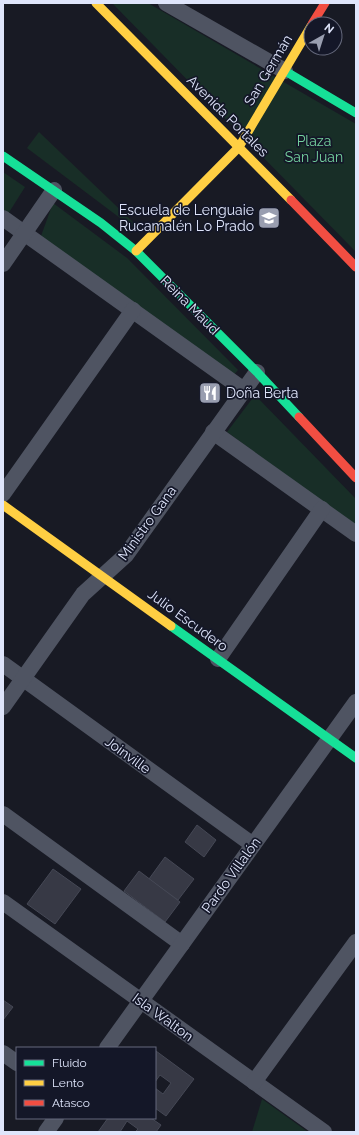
<svg xmlns="http://www.w3.org/2000/svg" width="359" height="1135" font-family="Raleway,sans-serif">
<rect width="100%" height="100%" fill="#181a24"/>
<g fill="#182e27">
<polygon points="112,3 148,3 356,124 356,252"/>
<polygon points="39,132 135,224 132,227 27,148"/>
<polygon points="3,172 25,187 8,214 3,211"/>
<polygon points="53,203 127,258 238,370 232,377 41,236"/>
<polygon points="255,395 356,499 356,526 227,432"/>
<polygon points="262,1099 308,1132 252,1132"/>
</g>
<g fill="#373945" stroke="#454855">
<polygon points="197,825 216,840 204,857 185,842"/>
<polygon points="165,857 194,879 178,900 149,879"/>
<polygon points="53,869 81,889 55,924 27,904"/>
<polygon points="139,871 180,902 165,922 124,891"/>
<polygon points="3,1000 13,1007 3,1020"/>
<polygon points="156,1051 194,1079 166,1116 155,1108 155,1088 163,1094 171,1083 160,1075 155,1082"/>
<polygon points="108,1118 151,1118 161,1125 156,1132 135,1132 138,1129 127,1121 120,1132 98,1132"/>
</g>
<g fill="none" stroke-linecap="round" stroke-linejoin="round">
<g stroke="#4f5462" stroke-width="16">
<polyline points="166,3 285,71"/>
<polyline points="3,218 244,390"/>
<polyline points="3,264 54,190"/>
<polyline points="213,432 356,534"/>
<polyline points="3,494 133,310"/>
<polyline points="218,659 322,509"/>
<polyline points="3,664 253,845"/>
<polyline points="3,707 83,594 126,555 257,372"/>
<polyline points="3,814 182,944"/>
<polyline points="3,902 324,1132"/>
<polyline points="107,1048 356,702"/>
<polyline points="3,1053 17,1063"/>
<polyline points="254,1082 356,942"/>
<polyline points="46,1132 56,1118"/>
</g>
<g stroke="#16e098" stroke-width="9">
<polyline points="285,71 356,113"/>
<polyline points="3,156 101,223 136,251 257,372 299,417"/>
<polyline points="171,626 356,758"/>
</g>
<g stroke="#ffcf43" stroke-width="9">
<polyline points="96,3 291,200"/>
<polyline points="136,251 239,147 311,26"/>
<polyline points="3,505 171,626"/>
</g>
<g stroke="#f24e42" stroke-width="9">
<polyline points="312,24 325,3"/>
<polyline points="291,200 356,267"/>
<polyline points="299,417 356,478"/>
</g>
</g>
<defs>
<g id="school-square" transform="scale(1.15)"><rect x="-9" y="-9" width="18" height="18" rx="4" fill="#999eb0" stroke="#141728"/><path d="M0-5L7-2L0 1L-7-2ZM-4 1L0 2.5L4 1V4Q0 6-4 4Z" fill="#fff"/></g>
<g id="restaurant-square" transform="scale(1.15)"><rect x="-9" y="-9" width="18" height="18" rx="4" fill="#999eb0" stroke="#141728"/><path d="M-5-6h1v4h1v-4h1v4h1v-4h1v5L-1.5 .5V6h-2V.5L-5-1ZM5-6V6H3V1.5H1.5Q1.5-4 5-6Z" fill="#fff"/></g>
</defs>
<g fill-rule="evenodd">
<use href="#school-square" x="269" y="218"/>
<use href="#restaurant-square" x="210" y="393"/>
</g>
<g text-anchor="middle" dominant-baseline="central" stroke-width="3.5" stroke-linejoin="round" paint-order="stroke">
<g font-size="14" fill="#dfe5fb" stroke="#141728">
<text transform="translate(268 70) rotate(-59)">San Germán</text>
<text transform="translate(228 116) rotate(45)">Avenida Portales</text>
<text transform="translate(190 305) rotate(45)">Reina Maud</text>
<text transform="translate(147 523) rotate(-54)">Ministro Gana</text>
<text transform="translate(188 620) rotate(36)">Julio Escudero</text>
<text transform="translate(128 755) rotate(36)">Joinville</text>
<text transform="translate(231 875) rotate(-54)">Pardo Villalón</text>
<text transform="translate(163 1017) rotate(36)">Isla Walton</text>
</g>
<g font-size="14" fill="#74d29e" stroke="#141728">
<text x="314" y="141">Plaza<tspan x="314" dy="16">San Juan</tspan></text>
</g>
<g font-size="14" fill="#dfe5fb" stroke="#141728" text-anchor="end">
<text x="254" y="210">Escuela de Lenguaie<tspan x="254" dy="16">Rucamalén Lo Prado</tspan></text>
<text x="226" y="393" text-anchor="start">Doña Berta</text>
</g>
</g>
<rect width="359" height="1135" fill="none" stroke="#dfe5fb" stroke-width="8"/>
<rect x="16" y="1047" width="140" height="72" fill="#141728" stroke="#65697c"/>
<rect x="24" y="1060" width="20" height="6" fill="#16e098" stroke="#65697c"/>
<text x="52" y="1067" font-size="12" fill="#dfe5fb">Fluido</text>
<rect x="24" y="1080" width="20" height="6" fill="#ffcf43" stroke="#65697c"/>
<text x="52" y="1087" font-size="12" fill="#dfe5fb">Lento</text>
<rect x="24" y="1100" width="20" height="6" fill="#f24e42" stroke="#65697c"/>
<text x="52" y="1107" font-size="12" fill="#dfe5fb">Atasco</text>
<g transform="translate(323 36) rotate(39)"><circle r="19" fill="#141728" stroke="#65697c"/>
<path d="M0-3L7 15L0 10L-7 15Z" fill="#999eb0"/>
<text y="-6" font-size="11" font-weight="bold" text-anchor="middle" fill="#dfe5fb">N</text>
</g>
</svg>
